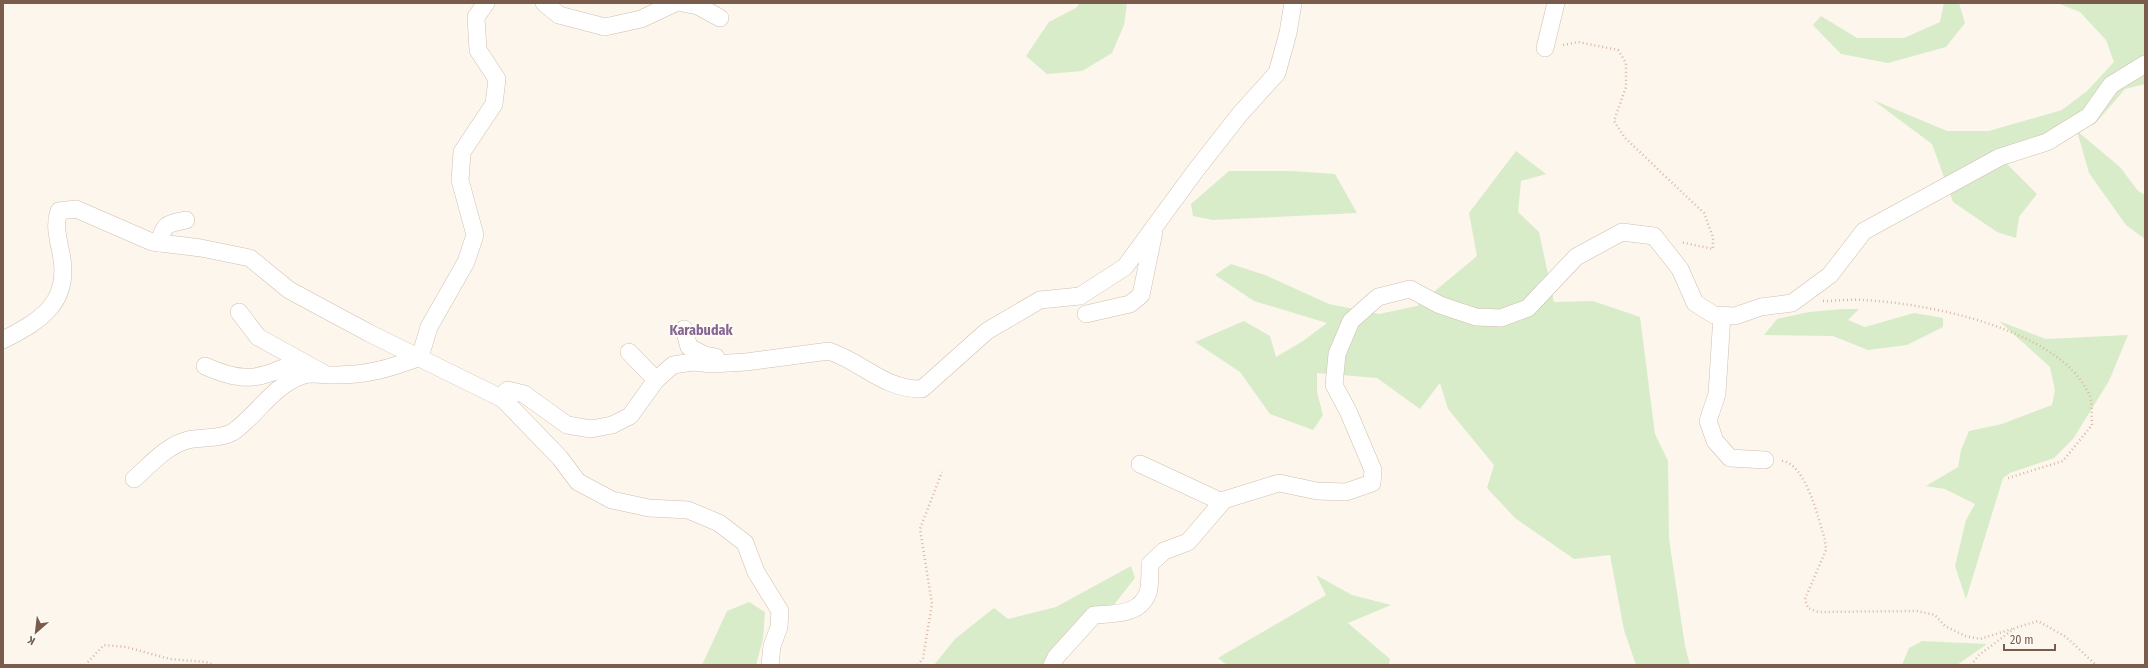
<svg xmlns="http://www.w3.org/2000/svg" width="2148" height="668" font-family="'Fira Sans Condensed',sans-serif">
<rect width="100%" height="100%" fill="#fdf6ec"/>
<g fill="#d8ecc9">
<polygon points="1080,3 1127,3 1124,25 1112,53 1082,71 1047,74 1026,56 1049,22 1076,8"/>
<polygon points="1944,3 1959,3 1965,23 1946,47 1888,63 1841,54 1813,25 1821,16 1857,38 1904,38 1940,22"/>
<polygon points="2057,3 2145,3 2145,84 2125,89 2095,124 1993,150 2037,194 2019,217 2016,238 1997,232 1953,202 1932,144 1873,100 1947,131 1989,131 2062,110 2087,91 2114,62 2106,40 2080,12"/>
<polygon points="2077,131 2120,167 2138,191 2145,195 2145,239 2126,225 2089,173"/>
<polygon points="1516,151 1546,174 1521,181 1518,212 1539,232 1554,302 1593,301 1640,317 1655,434 1668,461 1669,539 1685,646 1690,665 1636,665 1624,630 1610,555 1574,559 1515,518 1487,488 1494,465 1448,409 1440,383 1420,409 1377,378 1317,373 1317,392 1323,415 1313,430 1270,414 1240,372 1195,342 1244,321 1270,336 1276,357 1303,341 1327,323 1254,301 1215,275 1231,264 1265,275 1329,304 1379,314 1417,306 1477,256 1469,213"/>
<polygon points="1229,171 1292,171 1335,174 1357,213 1213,220 1193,216 1191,204"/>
<polygon points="1843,309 1859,309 1848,320 1865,327 1914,313 1943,318 1943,327 1907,345 1868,350 1833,336 1764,335 1777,319 1809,312"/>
<polygon points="1999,321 2046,339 2128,335 2109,381 2073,439 2054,458 2010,473 2003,478 1966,599 1955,566 1966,520 1975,504 1945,489 1926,486 1958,467 1961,450 1969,431 2002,424 2052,405 2055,390 2050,367"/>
<polygon points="1131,566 1135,578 1113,606 1088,608 1049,657 1046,665 934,665 955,639 994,608 1008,619 1056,607"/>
<polygon points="1316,575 1352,595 1391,605 1348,623 1390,659 1389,665 1227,665 1218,658 1326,595"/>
<polygon points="749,602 765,612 763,639 756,665 702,665 727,611"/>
<polygon points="1922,641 1987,644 1957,665 1902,665 1909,648"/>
</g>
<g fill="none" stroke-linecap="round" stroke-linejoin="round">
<g stroke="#d1beb0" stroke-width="18">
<g id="minor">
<polyline points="544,3 559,15 605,27 641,19 675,3"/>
<polyline points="682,3 698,6 720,18"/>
<polyline points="1545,48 1556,3"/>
<path d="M159 243C164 223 167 224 186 220"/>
<polyline points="239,312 258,337 323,373"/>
<polyline points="1086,314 1130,304 1141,295 1154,232"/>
<polyline points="1722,315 1717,394 1708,421 1715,441 1730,458 1765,460"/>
<polyline points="684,329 689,347 705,355 716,357"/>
<path d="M3 340C42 320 71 302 61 253 58 238 54 225 59 211L76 209 152 242 201 248 250 258 289 290 369 333 503 399"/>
<polyline points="629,352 656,380"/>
<path d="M205 366C247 385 260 378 300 361"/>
<polyline points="1140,464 1222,502"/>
<path d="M134 479C150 465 167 445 188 440 201 437 221 439 233 432 257 415 273 386 301 376 312 371 325 376 337 375 368 375 391 368 420 357L429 327 466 262 475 235 460 180 462 152 494 104 497 79 478 50 476 17 486 3"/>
<path d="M770 665 772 646 779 627 780 611 756 572 745 543 719 523 688 510 649 508 612 500 578 482 560 458 503 399V394L508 390 524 394 567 425 591 429 612 425 630 416 656 380 673 365 693 362 712 364 746 362 829 351C864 363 883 389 922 389L987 331 1040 300 1080 296 1125 267 1196 170 1240 114 1277 73 1288 33 1293 3"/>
<path d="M1052 665 1056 657 1094 615C1115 614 1143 615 1149 589 1150 581 1150 572 1150 564L1164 551 1188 542 1224 500 1279 483 1317 491 1346 492 1372 483 1373 470 1348 411 1334 385 1337 354 1351 321 1378 297 1410 289 1440 305 1476 317 1501 318 1528 308 1576 257 1622 232 1654 236 1680 269 1695 303 1714 315 1735 316 1761 307 1792 303 1830 275 1864 231 2000 157 2047 142 2089 116 2111 85 2145 64"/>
</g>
</g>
<g stroke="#d9b8a5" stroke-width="2.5" stroke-dasharray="1 3" stroke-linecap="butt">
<polyline points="1563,45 1578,42 1618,50 1626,63 1626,87 1614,121 1625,138 1704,213 1713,237 1713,249 1680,242"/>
<path d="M1823 301C1836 301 1849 299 1862 300 1928 303 2059 329 2089 394 2093 402 2091 416 2092 425L2063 461 2008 478"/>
<path d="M1782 461C1806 463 1819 521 1825 540L1826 550 1805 599 1808 608 1818 612 1917 611 1935 615 1945 626 1965 636 1980 639 2015 628"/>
<polyline points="85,665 104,645 126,647 170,659 206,662 214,665"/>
<polyline points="918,665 923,658 932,604 920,529 942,472"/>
<polyline points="1971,665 1979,655 2015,628 2038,621 2066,637 2096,665"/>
</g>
<use href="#minor" stroke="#fff" stroke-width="17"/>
</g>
<g text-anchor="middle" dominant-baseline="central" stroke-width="4" stroke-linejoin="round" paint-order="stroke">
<g font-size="14" font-weight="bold" fill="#846695" stroke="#fffaf3">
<text x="701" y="330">Karabudak</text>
</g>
</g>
<rect width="2148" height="668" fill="none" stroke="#7a5c4d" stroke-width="8"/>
<g transform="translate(36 632) rotate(208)" stroke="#fffaf3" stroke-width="3" paint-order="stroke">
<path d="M0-3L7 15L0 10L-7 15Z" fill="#7a5c4d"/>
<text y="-6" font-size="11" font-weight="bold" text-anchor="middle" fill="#7a5c4d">K</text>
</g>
<path d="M2004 644v6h51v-6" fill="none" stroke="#7a5c4d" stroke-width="2"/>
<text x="2010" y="644" font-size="12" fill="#7a5c4d" stroke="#fffaf3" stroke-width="3" paint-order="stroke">20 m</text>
</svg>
